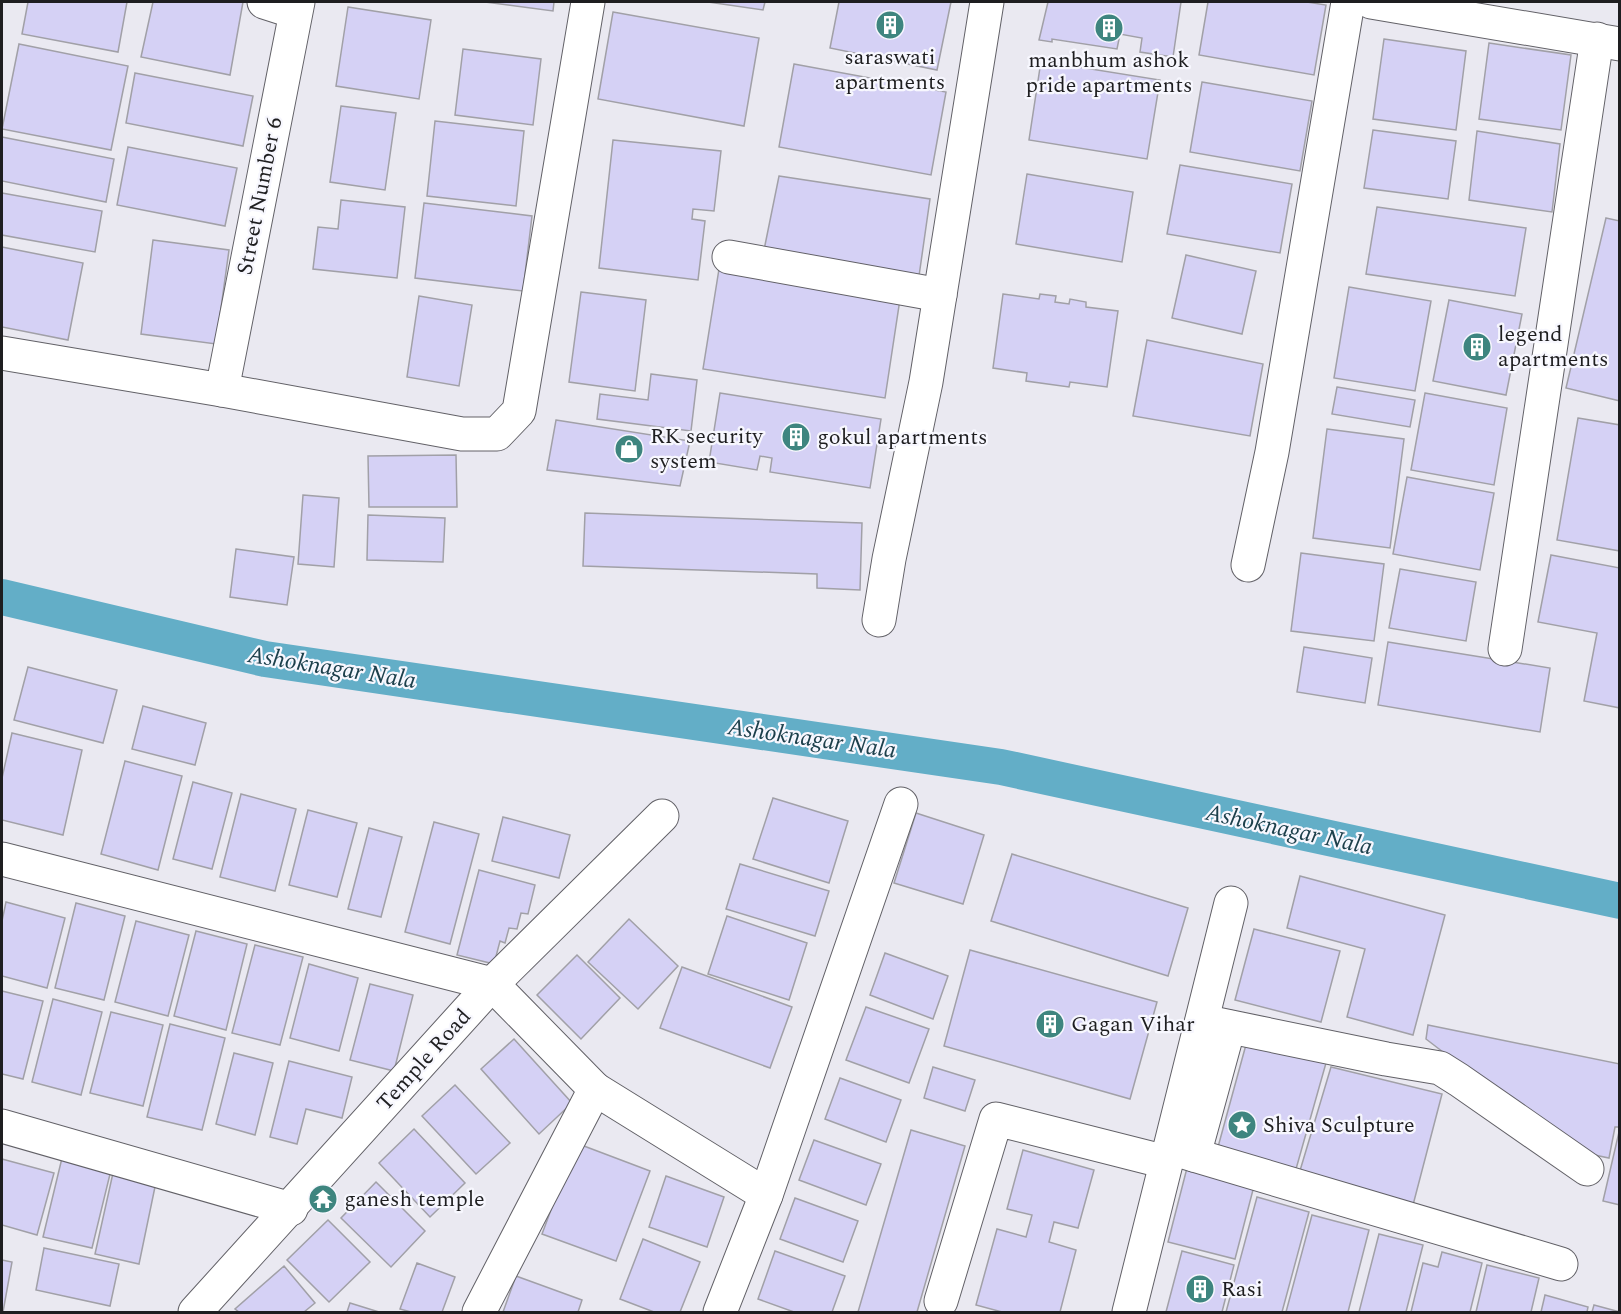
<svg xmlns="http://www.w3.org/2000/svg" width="1621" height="1314" font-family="Spectral,serif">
<rect width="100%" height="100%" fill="#eae9f1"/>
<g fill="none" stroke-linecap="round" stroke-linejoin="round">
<polyline stroke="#63aec7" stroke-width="36" points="2,597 265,659 1001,767 1620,901"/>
</g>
<g fill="#d5d1f5" stroke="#a1a0a7" stroke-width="1.5">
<polygon points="28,2 127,2 118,52 22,34"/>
<polygon points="153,2 243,2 230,75 141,57"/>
<polygon points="485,2 554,2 553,11"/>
<polygon points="708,2 765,2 763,10"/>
<polygon points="839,2 951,2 937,70 830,48"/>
<polygon points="1048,2 1181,2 1173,57 1140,52 1142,38 1120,34 1117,49 1052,39 1052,42 1039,40"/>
<polygon points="1208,2 1307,2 1326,5 1314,75 1199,55"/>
<polygon points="348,7 431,20 419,99 336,86"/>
<polygon points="613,12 759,38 744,126 598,99"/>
<polygon points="1384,39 1466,51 1456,130 1373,119"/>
<polygon points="1489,43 1571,55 1561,130 1479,119"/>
<polygon points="19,44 128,66 111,150 2,129"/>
<polygon points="463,49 541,59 533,125 455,115"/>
<polygon points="1041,61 1160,80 1147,159 1029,140"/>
<polygon points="794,64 946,92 931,175 779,147"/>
<polygon points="135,73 253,96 243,146 126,123"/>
<polygon points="1202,82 1312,101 1300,171 1190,152"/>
<polygon points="341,106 396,113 385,190 330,182"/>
<polygon points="435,121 524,131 516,206 427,196"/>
<polygon points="1373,130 1456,141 1448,199 1364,188"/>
<polygon points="1477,131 1560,144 1552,212 1469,200"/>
<polygon points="2,137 114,159 106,202 2,181"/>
<polygon points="613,140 721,151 714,211 693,209 692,219 705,221 698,280 599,268"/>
<polygon points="128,147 237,168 225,226 117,205"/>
<polygon points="1180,165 1292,184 1280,253 1167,234"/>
<polygon points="1027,174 1133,192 1122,262 1016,244"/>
<polygon points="779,176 930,199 919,276 764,250"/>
<polygon points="2,193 102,211 95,252 2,235"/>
<polygon points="341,200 405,207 397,278 313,269 318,227 338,229"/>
<polygon points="424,203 532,216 523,291 415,278"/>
<polygon points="1377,207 1526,228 1515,296 1366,274"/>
<polygon points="1606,218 1620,221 1620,401 1566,388"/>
<polygon points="153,240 229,250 216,344 141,334"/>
<polygon points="2,247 83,263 68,340 2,327"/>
<polygon points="1186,255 1256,271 1242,334 1172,318"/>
<polygon points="719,269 900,299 885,398 703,369"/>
<polygon points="1349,287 1431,301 1415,391 1334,378"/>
<polygon points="581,292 646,300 635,391 569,382"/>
<polygon points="1003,294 1039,299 1040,294 1056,296 1055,302 1069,304 1070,299 1086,302 1086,307 1118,311 1107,387 1070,382 1069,387 1026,381 1027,373 993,368"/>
<polygon points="419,296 472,305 459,386 407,377"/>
<polygon points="1449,300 1522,314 1506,395 1433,381"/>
<polygon points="1147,340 1263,364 1250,436 1133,416"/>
<polygon points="651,374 697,380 691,431 597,419 600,394 648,400"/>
<polygon points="1337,387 1415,400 1410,427 1332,414"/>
<polygon points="720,393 881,419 870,488 770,472 772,458 760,456 757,470 709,462"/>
<polygon points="1425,393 1507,408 1494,485 1411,470"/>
<polygon points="1578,418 1620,425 1620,551 1557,540"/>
<polygon points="556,420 690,441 680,486 547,470"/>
<polygon points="1327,429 1404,439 1390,548 1313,538"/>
<polygon points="456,455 457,507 369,507 368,456"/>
<polygon points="1407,477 1494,493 1480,570 1393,554"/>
<polygon points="303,495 339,498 334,567 298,564"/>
<polygon points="585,513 862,523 860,590 817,588 817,574 583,566"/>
<polygon points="368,515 445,518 443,562 367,560"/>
<polygon points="236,549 294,557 287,605 230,597"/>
<polygon points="1301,553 1384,564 1374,641 1291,631"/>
<polygon points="1551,555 1620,568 1620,708 1584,701 1597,633 1538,622"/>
<polygon points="1400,569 1476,582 1466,641 1389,628"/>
<polygon points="1388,642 1550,668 1540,732 1378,705"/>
<polygon points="1304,647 1372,658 1365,703 1297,692"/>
<polygon points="28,667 117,690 103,743 14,720"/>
<polygon points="143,706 206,723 195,765 132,749"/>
<polygon points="12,733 82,750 63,835 2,820 2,778"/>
<polygon points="125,761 182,776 158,870 101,854"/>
<polygon points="193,782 232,793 212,869 173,859"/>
<polygon points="241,794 296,809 275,891 220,877"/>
<polygon points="773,798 848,821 829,883 753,859"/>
<polygon points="308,810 357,823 337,897 289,885"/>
<polygon points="916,813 984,835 963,904 894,883"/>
<polygon points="503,817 570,835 559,878 492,861"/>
<polygon points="434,822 479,834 450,944 405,932"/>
<polygon points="369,828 402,837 381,917 348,909"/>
<polygon points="1012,854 1188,908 1168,976 991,921"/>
<polygon points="740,864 829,891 815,936 726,909"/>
<polygon points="479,870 535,885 528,914 521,913 517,929 509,928 505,943 500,941 494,964 457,955"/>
<polygon points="1300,876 1445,915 1413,1035 1347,1017 1365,949 1287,928"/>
<polygon points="6,902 65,918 47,988 2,976 2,921"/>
<polygon points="76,903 125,916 104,1000 55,988"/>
<polygon points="727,916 807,943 789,1000 708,974"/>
<polygon points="629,919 678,966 638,1009 588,962"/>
<polygon points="136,921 189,935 168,1016 115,1002"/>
<polygon points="1254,929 1340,951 1321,1022 1235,1000"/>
<polygon points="196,931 247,944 226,1030 174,1016"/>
<polygon points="255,945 303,957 280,1045 232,1033"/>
<polygon points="970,950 1157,1002 1130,1099 944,1046"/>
<polygon points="885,953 948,976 933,1019 870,995"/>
<polygon points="577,955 620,998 581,1039 537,995"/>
<polygon points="309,964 358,978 339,1051 290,1038"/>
<polygon points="682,967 792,1007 770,1068 660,1028"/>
<polygon points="370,984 413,995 394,1071 350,1060"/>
<polygon points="2,991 43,1001 23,1079 2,1074"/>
<polygon points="53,999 102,1012 81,1095 32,1082"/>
<polygon points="866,1007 929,1029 909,1083 846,1060"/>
<polygon points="111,1012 163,1025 143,1106 90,1093"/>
<polygon points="170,1024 225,1038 202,1130 147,1117"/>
<polygon points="1428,1025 1620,1064 1620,1127 1615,1127 1609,1158 1571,1150 1426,1039"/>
<polygon points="514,1039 572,1103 539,1134 481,1069"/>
<polygon points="1247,1041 1326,1063 1296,1169 1218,1147"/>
<polygon points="234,1053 273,1063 255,1135 216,1124"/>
<polygon points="289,1061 352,1077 342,1118 306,1109 297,1144 270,1137"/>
<polygon points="933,1067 975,1080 965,1111 924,1098"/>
<polygon points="1331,1067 1442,1094 1413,1205 1299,1174"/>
<polygon points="840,1078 901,1100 886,1142 825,1119"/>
<polygon points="455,1085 510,1143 476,1174 422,1116"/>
<polygon points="414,1129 465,1183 430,1217 379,1163"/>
<polygon points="911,1130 965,1146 917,1312 858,1312"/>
<polygon points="1619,1132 1620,1132 1620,1205 1603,1201"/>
<polygon points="814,1140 881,1164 866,1205 799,1180"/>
<polygon points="576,1143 650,1171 616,1261 542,1234"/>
<polygon points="1023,1150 1094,1170 1078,1228 1054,1222 1049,1242 1076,1250 1060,1312 1002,1312 976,1305 997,1229 1026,1237 1032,1215 1007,1209"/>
<polygon points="62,1158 111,1170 92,1248 43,1237"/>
<polygon points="2,1159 54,1173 37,1235 2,1225"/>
<polygon points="1187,1168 1254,1186 1235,1259 1168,1242"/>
<polygon points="113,1173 156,1182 139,1264 95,1254"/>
<polygon points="666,1176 724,1197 707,1247 649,1227"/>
<polygon points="376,1182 425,1231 391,1267 341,1218"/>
<polygon points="1257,1197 1309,1212 1282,1312 1226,1312"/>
<polygon points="795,1198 858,1221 843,1262 780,1239"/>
<polygon points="1312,1215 1369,1230 1348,1312 1286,1312"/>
<polygon points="328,1220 370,1262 329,1302 287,1260"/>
<polygon points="1379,1234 1423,1245 1406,1312 1359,1312"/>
<polygon points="643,1239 700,1262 680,1312 654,1312 620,1299"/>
<polygon points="44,1248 119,1264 110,1306 36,1290"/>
<polygon points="775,1251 845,1276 832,1312 794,1312 758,1299"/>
<polygon points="1182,1251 1234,1265 1222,1312 1166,1312"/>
<polygon points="1442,1252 1482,1263 1470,1312 1411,1312 1423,1263 1438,1267"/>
<polygon points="2,1260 12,1262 3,1312 2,1312"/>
<polygon points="417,1263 455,1277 442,1312 411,1312 400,1309"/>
<polygon points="1487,1265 1539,1278 1531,1312 1476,1312"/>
<polygon points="284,1266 315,1303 304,1312 239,1312 235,1309"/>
<polygon points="516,1276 582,1300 578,1312 503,1312"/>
<polygon points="1545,1295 1588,1307 1587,1312 1541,1312"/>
<polygon points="350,1303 379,1312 347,1312"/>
<polygon points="1594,1305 1620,1312 1592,1312"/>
</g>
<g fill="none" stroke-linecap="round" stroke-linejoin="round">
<g stroke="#626167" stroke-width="35">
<g id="minor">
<polyline points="264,2 295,12"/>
<polyline points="1371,2 1620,44"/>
<polyline points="729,257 940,295"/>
<polyline points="2,353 222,390 462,434 497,434 519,411 588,2"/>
<polyline points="222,390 298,2"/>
<polyline points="1248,565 1272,452 1348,2"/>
<polyline points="879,620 889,559 926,382 987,2"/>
<polyline points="1505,649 1597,39"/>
<polyline points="2,859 492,984 595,1089 766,1195"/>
<polyline points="1202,1021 1386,1059 1440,1068 1459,1080 1587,1169"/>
<polyline points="2,1126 291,1209"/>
<polyline points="1170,1148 1561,1264"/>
<polyline points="1194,1155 1229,1027"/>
<polyline points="941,1301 996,1119 1166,1162"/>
<polyline points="195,1312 492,984 662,816"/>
<polyline points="479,1312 595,1089"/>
<polyline points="720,1312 766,1195 901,804"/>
<polyline points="1129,1312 1231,903"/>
</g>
</g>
<use href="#minor" stroke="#fff" stroke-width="33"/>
</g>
<defs>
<g id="building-disc" transform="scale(1.5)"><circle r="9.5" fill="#3e857f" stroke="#f7f7fe"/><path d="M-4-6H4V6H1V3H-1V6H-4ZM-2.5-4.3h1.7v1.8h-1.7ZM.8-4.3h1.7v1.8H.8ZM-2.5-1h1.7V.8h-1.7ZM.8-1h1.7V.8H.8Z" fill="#fff"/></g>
<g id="shop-disc" transform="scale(1.5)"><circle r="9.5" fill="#3e857f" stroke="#f7f7fe"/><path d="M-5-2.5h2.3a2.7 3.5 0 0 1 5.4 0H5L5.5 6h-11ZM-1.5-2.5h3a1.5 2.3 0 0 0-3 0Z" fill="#fff"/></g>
<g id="sight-disc" transform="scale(1.5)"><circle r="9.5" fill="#3e857f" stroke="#f7f7fe"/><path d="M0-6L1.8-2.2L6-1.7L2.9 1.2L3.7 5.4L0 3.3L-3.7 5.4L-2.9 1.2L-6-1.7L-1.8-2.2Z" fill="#fff"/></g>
<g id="temple-disc" transform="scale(1.5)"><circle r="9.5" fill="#3e857f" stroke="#f7f7fe"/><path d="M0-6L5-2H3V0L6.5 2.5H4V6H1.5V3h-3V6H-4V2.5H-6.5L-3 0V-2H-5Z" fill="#fff"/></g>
</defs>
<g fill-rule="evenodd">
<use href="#building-disc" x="890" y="25"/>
<use href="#building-disc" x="1109" y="28"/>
<use href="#building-disc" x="1477" y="347"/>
<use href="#building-disc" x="796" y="437"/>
<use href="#shop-disc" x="629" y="449"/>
<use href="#building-disc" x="1050" y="1024"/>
<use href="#sight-disc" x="1242" y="1125"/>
<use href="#temple-disc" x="323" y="1199"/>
<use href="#building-disc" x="1200" y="1289"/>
</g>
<g text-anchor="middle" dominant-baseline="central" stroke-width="4.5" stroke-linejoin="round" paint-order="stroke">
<g font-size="22" fill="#1e1e20" stroke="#f7f7fe" text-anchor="start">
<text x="890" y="57" text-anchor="middle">saraswati<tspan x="890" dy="25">apartments</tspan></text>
<text x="1109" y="60" text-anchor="middle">manbhum ashok<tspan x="1109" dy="25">pride apartments</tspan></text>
<text x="1498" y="334">legend<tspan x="1498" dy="25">apartments</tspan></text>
<text x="650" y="436">RK security<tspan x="650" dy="25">system</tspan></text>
<text x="817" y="437">gokul apartments</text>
<text x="1071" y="1024">Gagan Vihar</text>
<text x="1263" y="1125">Shiva Sculpture</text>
<text x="344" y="1199">ganesh temple</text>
<text x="1221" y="1289">Rasi</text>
</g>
<g font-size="22" fill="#1e1e20" stroke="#f7f7fe">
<text transform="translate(260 196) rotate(-79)">Street Number 6</text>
<text transform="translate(424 1060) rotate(-48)">Temple Road</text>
</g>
<g font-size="24" font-style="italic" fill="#1d404c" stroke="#f7f7fe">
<text transform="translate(332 668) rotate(9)">Ashoknagar Nala</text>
<text transform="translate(812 739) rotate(8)">Ashoknagar Nala</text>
<text transform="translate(1289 830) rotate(12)">Ashoknagar Nala</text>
</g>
</g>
<rect width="1621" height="1314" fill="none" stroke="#1e1e20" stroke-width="6"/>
</svg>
